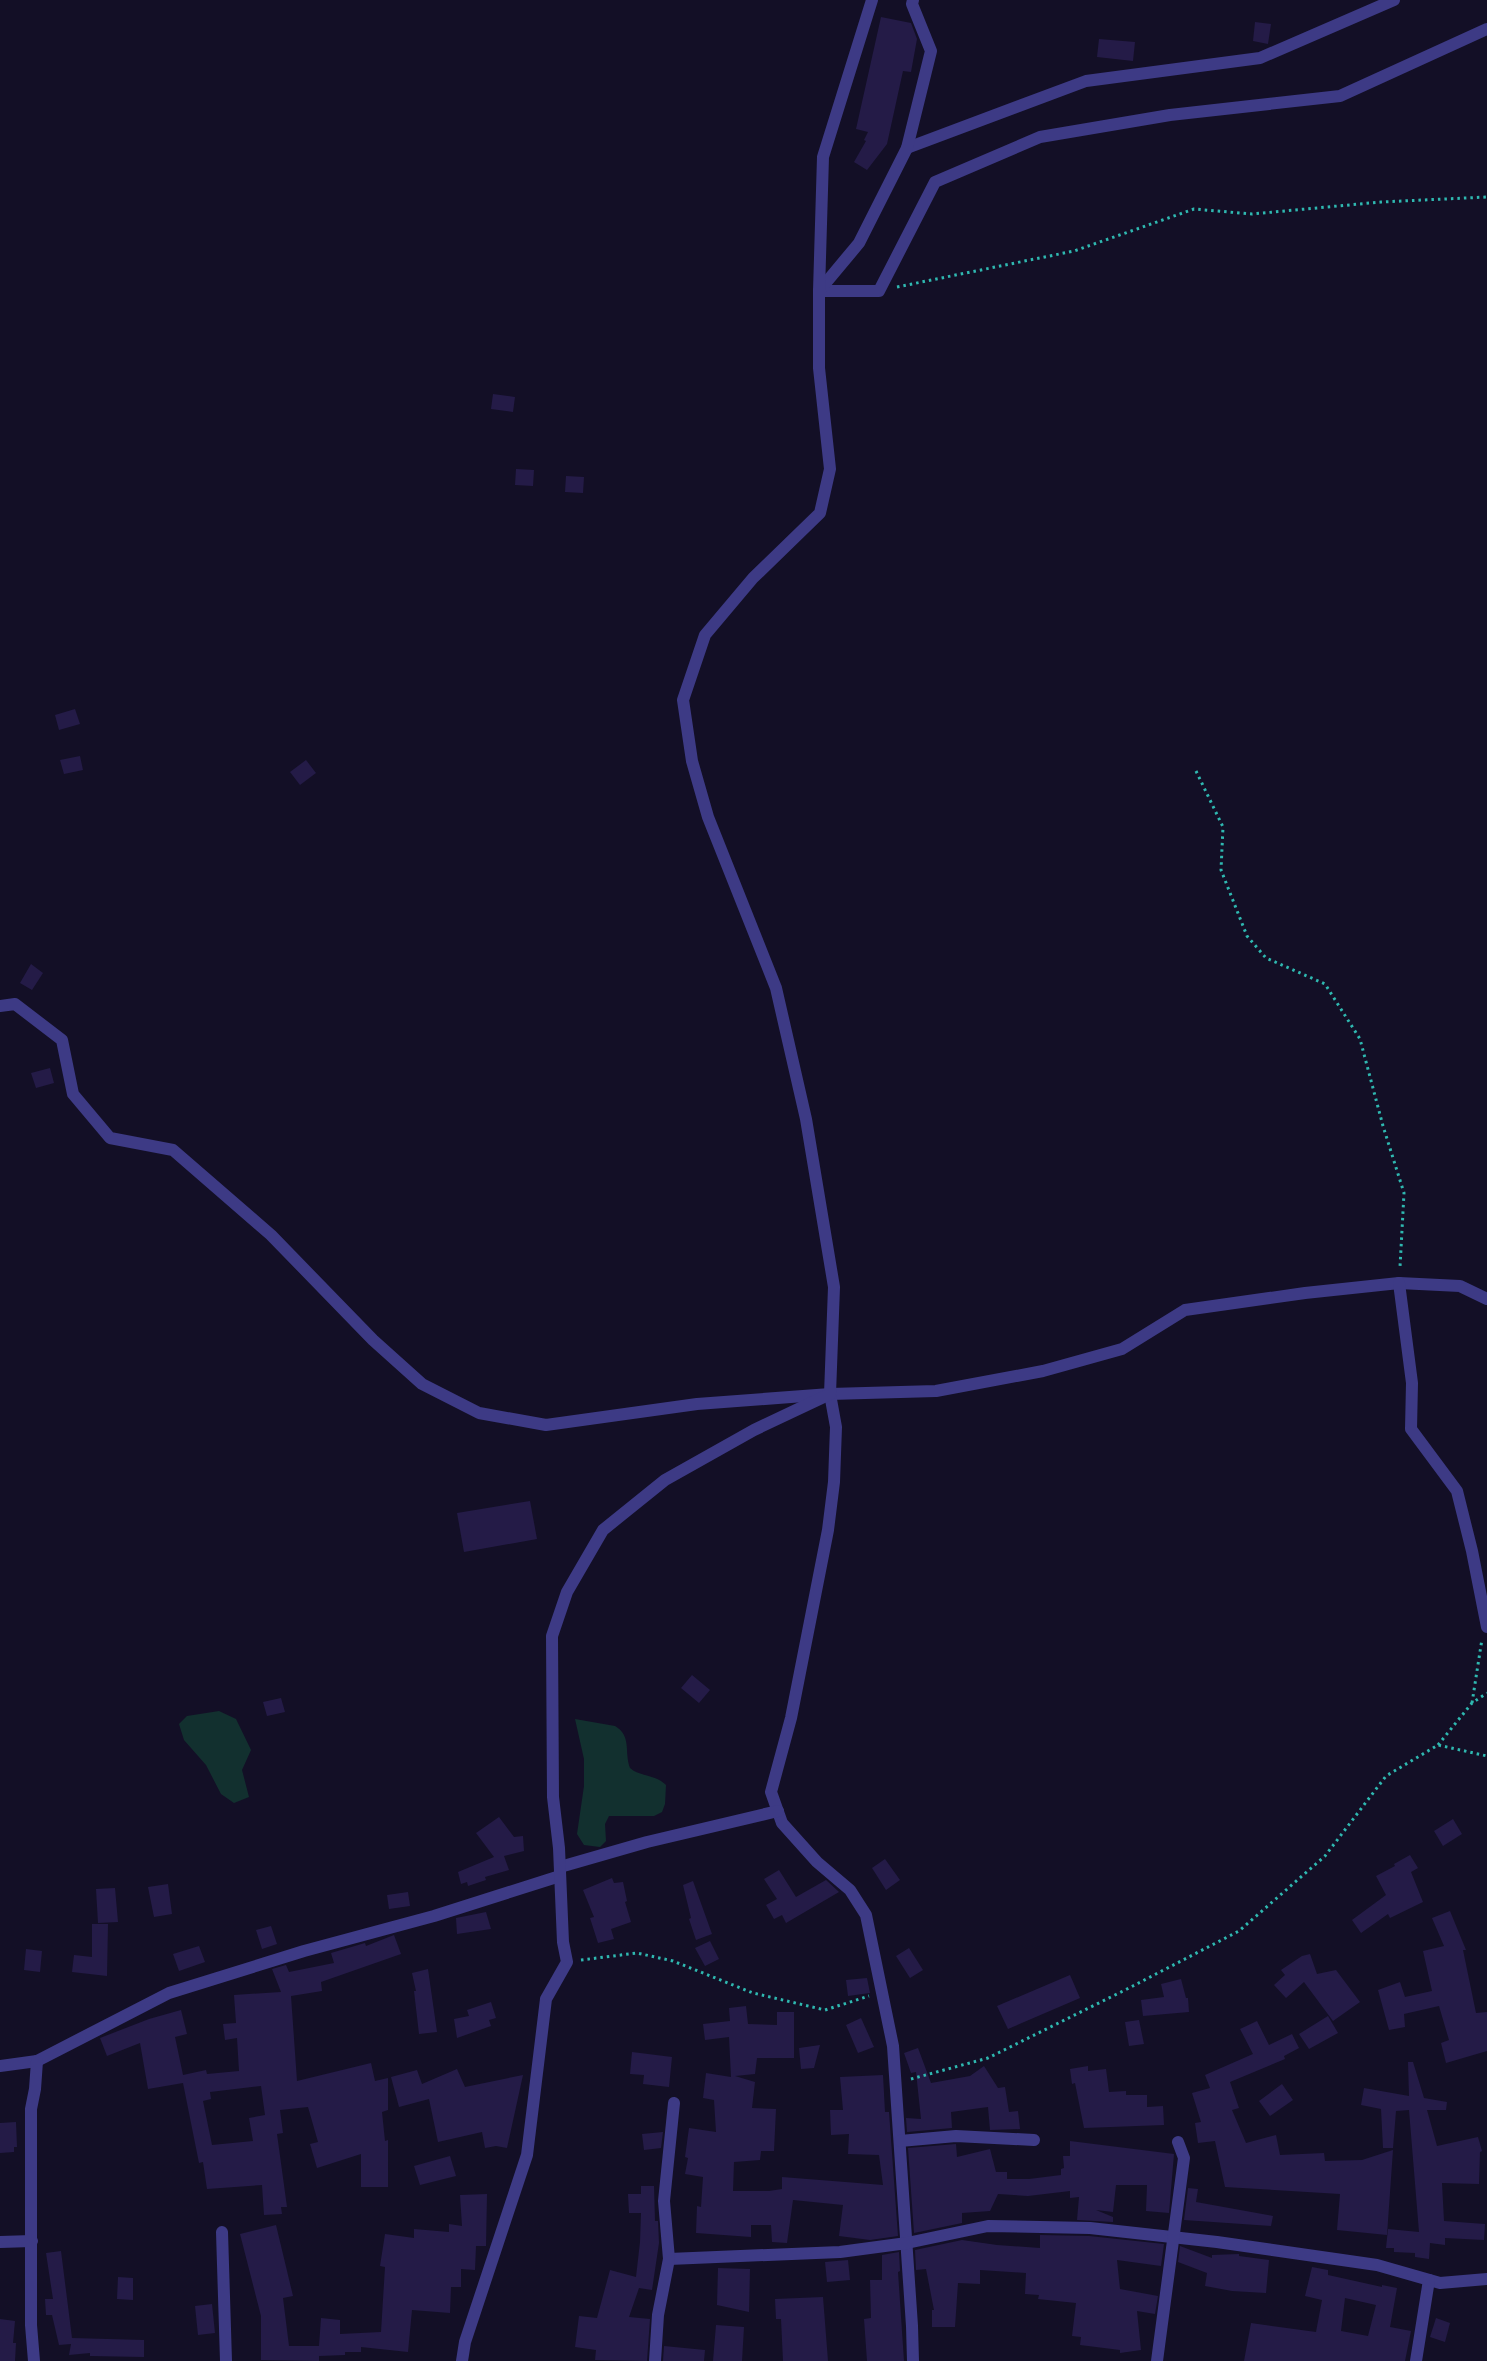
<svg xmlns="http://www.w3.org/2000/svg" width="1487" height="2361" font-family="Montserrat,sans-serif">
<rect width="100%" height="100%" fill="#130f26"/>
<g fill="#12302f">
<polygon points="219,1711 236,1719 251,1750 242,1770 249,1797 234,1803 221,1794 206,1765 184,1740 179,1724 187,1716"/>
<path d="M575 1719 615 1726C632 1736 624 1752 630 1768 640 1777 655 1774 666 1785L665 1804 662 1812 654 1816H609L605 1824 606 1841 600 1847 584 1845 577 1834 584 1786V1759Z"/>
</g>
<g fill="#241b47" fill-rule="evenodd">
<polygon points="881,17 911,23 917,39 911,72 903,71 887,144 867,170 854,162 866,141 864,140 868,132 856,129"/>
<polygon points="1255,22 1271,24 1268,44 1253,41"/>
<polygon points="1099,39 1135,42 1133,61 1097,57"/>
<polygon points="493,394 515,397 513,412 491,409"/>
<polygon points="516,469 534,470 533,486 515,485"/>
<polygon points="566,476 584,477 583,493 565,492"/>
<polygon points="75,709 80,724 59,730 55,715"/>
<polygon points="80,756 83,770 64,774 60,760"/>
<polygon points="306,760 316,773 300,785 290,772"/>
<polygon points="31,964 43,973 32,990 20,983"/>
<polygon points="50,1068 54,1083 36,1088 31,1073"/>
<polygon points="530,1501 537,1539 464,1552 457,1513"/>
<polygon points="692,1675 710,1690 699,1703 681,1688"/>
<polygon points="281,1698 285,1712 267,1716 263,1702"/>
<polygon points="499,1817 514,1837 523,1836 524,1851 504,1856 509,1870 485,1877 486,1880 468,1886 467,1882 461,1884 458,1872 494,1857 476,1833"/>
<polygon points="1453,1819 1462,1834 1443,1846 1434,1831"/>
<polygon points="1410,1855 1418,1868 1411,1872 1423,1902 1390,1918 1388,1914 1361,1933 1352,1920 1386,1895 1376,1876 1395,1866 1394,1864"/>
<polygon points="885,1859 900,1880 886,1890 872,1868"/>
<polygon points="779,1870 796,1897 826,1880 839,1892 786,1923 782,1915 774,1919 766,1905 777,1899 764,1879"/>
<polygon points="612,1878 614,1883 623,1882 627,1901 625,1902 631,1922 611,1929 614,1939 598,1943 590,1918 594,1917 583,1890"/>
<polygon points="693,1881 712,1934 696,1940 689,1919 691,1918 683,1885"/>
<polygon points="168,1884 172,1914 154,1917 148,1887"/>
<polygon points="115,1888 118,1922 98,1923 96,1889"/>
<polygon points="408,1892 410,1906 389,1909 387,1895"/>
<polygon points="1450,1911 1466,1950 1463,1950 1476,2013 1487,2012 1487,2051 1446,2063 1441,2043 1449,2040 1439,2006 1404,2014 1405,2027 1389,2030 1378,1990 1400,1982 1405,1997 1432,1991 1423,1951 1444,1946 1432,1918"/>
<polygon points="486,1912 491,1929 457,1934 456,1918"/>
<polygon points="92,1924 108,1924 107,1976 72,1972 74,1955 92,1957"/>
<polygon points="271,1926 277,1944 262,1949 256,1930"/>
<path d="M394 1935 401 1954 321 1982 322 1991 291 1996 297 2081 371 2063 375 2081 388 2078V2110L382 2112 385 2141 388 2140V2187H361V2154L317 2168 310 2144 318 2142 308 2107 280 2110 283 2133 277 2134 287 2207H281L282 2214 264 2215 262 2185 207 2189 203 2162 199 2163 183 2083 148 2089 140 2043 107 2056 100 2038 149 2019 181 2010 187 2034 175 2037 183 2075 206 2070 207 2074 239 2071 237 2038 225 2040 223 2024 236 2023 234 1995 281 1992 272 1969 286 1965 289 1972 334 1963 331 1953 365 1943 366 1946ZM261 2086 265 2115 249 2118 253 2141 212 2145 203 2101 211 2099 210 2092Z"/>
<polygon points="710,1941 719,1959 705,1966 695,1948"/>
<polygon points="199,1946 205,1962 179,1971 173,1954"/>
<polygon points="909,1948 923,1970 910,1978 896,1956"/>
<polygon points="26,1949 42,1951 40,1972 24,1970"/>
<polygon points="1310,1954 1317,1974 1336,1970 1360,2002 1333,2021 1304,1982 1286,1998 1274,1985 1285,1975 1281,1970 1302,1956"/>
<polygon points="428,1969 437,2032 419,2034 414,1991 416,1991 412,1973"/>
<polygon points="1070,1975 1080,1998 1008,2029 997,2006"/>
<polygon points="867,1978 870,1993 848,1996 846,1980"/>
<polygon points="1181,1979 1186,1998 1188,1998 1189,2012 1143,2016 1141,2000 1164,1997 1161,1984"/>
<polygon points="491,2002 496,2018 489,2020 491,2026 457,2038 454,2019 469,2016 467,2010"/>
<polygon points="746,2006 748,2024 777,2025 777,2012 794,2012 794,2058 757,2058 755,2074 735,2076 755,2082 752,2108 776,2109 774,2151 761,2151 760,2160 734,2162 733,2191 769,2191 782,2189 782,2177 883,2185 879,2155 848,2154 849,2134 831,2135 830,2110 843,2110 840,2077 883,2075 885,2112 889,2112 898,2236 870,2240 839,2236 843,2205 793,2200 787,2243 772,2242 771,2225 751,2225 751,2237 696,2233 697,2206 701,2207 703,2177 685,2174 688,2158 685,2157 689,2128 716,2132 714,2100 703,2098 706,2073 731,2077 729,2037 705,2040 703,2024 730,2021 729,2008"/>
<polygon points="1328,2016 1338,2033 1309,2049 1299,2034"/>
<polygon points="861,2018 874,2047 858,2053 846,2025"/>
<polygon points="1139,2020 1144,2044 1129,2046 1125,2022"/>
<polygon points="1257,2021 1269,2045 1292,2034 1299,2048 1284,2056 1285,2059 1230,2082 1239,2108 1232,2110 1246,2143 1276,2135 1280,2155 1324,2153 1325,2161 1362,2160 1393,2150 1387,2235 1337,2230 1340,2194 1225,2187 1215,2141 1198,2143 1195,2123 1201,2122 1192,2093 1210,2088 1205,2075 1253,2054 1240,2029"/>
<polygon points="820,2045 814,2068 801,2069 799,2048"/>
<polygon points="918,2048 931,2083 970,2076 984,2066 998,2088 1005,2087 1009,2112 1018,2111 1020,2129 990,2130 988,2107 951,2112 952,2128 907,2132 906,2118 921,2119 916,2072 911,2073 904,2053"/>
<polygon points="632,2052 672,2057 669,2087 643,2084 644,2075 630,2074"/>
<polygon points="1408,2062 1413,2062 1424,2098 1447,2102 1446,2110 1427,2110 1437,2146 1478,2137 1482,2151 1480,2152 1479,2184 1442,2183 1444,2221 1485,2224 1484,2240 1445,2238 1445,2245 1430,2243 1429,2259 1415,2257 1415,2253 1394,2252 1394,2248 1386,2248 1388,2229 1419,2232 1409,2110 1396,2111 1393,2148 1383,2148 1381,2109 1361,2105 1364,2088 1409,2096"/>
<polygon points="1088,2066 1088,2071 1106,2069 1109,2092 1126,2091 1126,2095 1147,2095 1147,2107 1163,2106 1164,2125 1084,2128 1075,2083 1072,2084 1070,2069"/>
<polygon points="457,2069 465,2087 523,2075 507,2148 496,2146 485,2148 482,2132 438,2142 429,2099 399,2107 391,2077 417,2070 422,2084"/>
<polygon points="1282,2084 1293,2100 1270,2116 1259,2101"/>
<polygon points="16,2122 17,2147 14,2147 14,2152 0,2153 0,2123"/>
<polygon points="663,2132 661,2148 644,2150 642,2134"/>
<polygon points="1070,2141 1174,2154 1169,2213 1146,2211 1147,2185 1116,2185 1113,2212 1096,2210 1113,2217 1113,2222 1077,2220 1079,2197 1070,2198 1070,2191 1028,2196 998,2194 990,2211 962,2213 962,2223 914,2233 908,2148 956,2144 957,2157 990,2149 996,2172 1007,2172 1007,2179 1029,2179 1061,2175 1061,2169 1064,2168 1063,2156 1070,2156"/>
<polygon points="450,2156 456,2176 420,2185 414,2166"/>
<polygon points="641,2186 654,2186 655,2221 658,2221 659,2243 652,2290 639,2288 629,2317 650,2319 647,2361 595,2360 596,2350 575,2347 579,2316 597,2318 610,2270 636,2277 640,2242 641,2213 629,2213 628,2194 641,2194"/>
<polygon points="1188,2188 1198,2189 1196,2202 1273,2216 1271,2226 1184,2220"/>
<polygon points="487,2194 486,2246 476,2246 475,2270 461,2269 461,2287 451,2287 450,2313 412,2310 408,2352 361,2347 361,2352 345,2352 345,2355 319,2356 319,2361 261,2360 261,2316 240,2234 276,2225 293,2296 283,2298 289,2346 319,2346 321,2318 340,2320 340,2334 381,2332 385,2267 380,2266 385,2234 414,2238 414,2229 449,2232 449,2224 462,2226 460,2195"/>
<polygon points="1040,2235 1089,2236 1164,2244 1161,2266 1117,2260 1120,2289 1158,2296 1155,2314 1137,2311 1141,2350 1120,2353 1120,2350 1080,2345 1081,2337 1072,2336 1076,2303 1038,2299 1039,2295 1025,2294 1026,2273 980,2270 980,2284 958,2283 955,2327 932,2327 932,2310 934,2310 926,2269 916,2270 915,2250 962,2240 997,2245 1040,2248"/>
<polygon points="1180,2246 1212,2258 1212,2255 1239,2254 1239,2256 1269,2260 1266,2293 1232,2291 1205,2286 1207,2273 1178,2262"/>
<polygon points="61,2251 72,2338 144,2340 144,2357 90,2356 90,2353 69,2355 71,2344 59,2345 52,2315 46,2315 45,2299 53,2299 46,2253"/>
<polygon points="899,2252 900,2271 898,2272 904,2361 867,2361 864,2319 871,2318 870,2280 882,2280 882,2255"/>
<polygon points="848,2260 850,2280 827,2282 825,2262"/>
<path d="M1312 2267 1328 2270V2275L1382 2287V2285L1397 2288 1390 2327 1411 2331 1405 2361H1244L1251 2323 1316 2332 1322 2300 1305 2296ZM1345 2298 1376 2305 1368 2336 1341 2331Z"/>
<polygon points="718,2268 750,2269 749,2312 717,2305"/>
<polygon points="118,2277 133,2278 133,2300 117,2299"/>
<polygon points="823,2297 828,2361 783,2361 781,2319 776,2319 775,2299"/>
<polygon points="212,2304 215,2333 198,2335 195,2306"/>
<polygon points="1436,2318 1450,2323 1445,2342 1430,2337"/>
<polygon points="0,2319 15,2321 13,2343 16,2343 15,2361 0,2361"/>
<polygon points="716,2325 744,2327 742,2361 713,2361"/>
<polygon points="664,2346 705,2350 704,2361 663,2361"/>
</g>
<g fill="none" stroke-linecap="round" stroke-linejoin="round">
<g stroke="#2fb8b0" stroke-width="3" stroke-dasharray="2.5 4" stroke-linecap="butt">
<polyline points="897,287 1074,251 1194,209 1252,214 1381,202 1487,197"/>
<polyline points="1196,771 1223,827 1221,870 1247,936 1266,958 1325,984 1360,1039 1383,1126 1404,1193 1400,1267"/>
<polyline points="1472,1703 1482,1639"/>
<polyline points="1438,1745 1472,1703 1487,1693"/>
<polyline points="581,1960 637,1953 673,1961 753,1993 825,2010 869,1996"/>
<polyline points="911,2079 988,2058 1127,1989 1239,1931 1325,1856 1386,1776 1438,1745 1487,1756"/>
</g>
<g stroke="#3d3a85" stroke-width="12">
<polyline points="907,148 1086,81 1260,58 1394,0"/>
<polyline points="819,291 879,291 935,182 1040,137 1170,115 1340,96 1487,29"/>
<polyline points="819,291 859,243 907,148 931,51 912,4 913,0"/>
<polyline points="0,1006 15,1004 62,1040 73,1094 110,1138 173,1150 271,1235 373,1340 422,1384 479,1413 546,1425 697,1404 830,1394 936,1391 1043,1371 1122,1349 1185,1310 1305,1293 1399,1283 1460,1286 1487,1299"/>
<polyline points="1399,1283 1412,1383 1411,1429 1457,1491 1472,1551 1487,1627"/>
<polyline points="830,1394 836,1427 834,1482 828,1530 791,1718 771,1792 782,1823 817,1862 850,1890 866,1915 893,2046 912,2326 913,2361"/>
<polyline points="560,1867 647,1842 778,1811"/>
<polyline points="0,2066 37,2061 169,1993 304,1951 434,1916 560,1876"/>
<polyline points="900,2141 956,2136 1034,2140"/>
<polyline points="222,2232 226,2361"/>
<polyline points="0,2242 32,2241"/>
<polyline points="669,2259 840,2252 907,2243 988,2226 1090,2228 1217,2242 1377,2265 1440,2283 1487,2279"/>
<polyline points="34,2361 31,2325 31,2109 35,2089 37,2061"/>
<polyline points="462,2361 465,2342 527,2155 546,1999 567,1962 563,1942 559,1848 553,1797 552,1636 567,1592 603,1530 665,1480 754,1430 830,1394 834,1287 806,1119 776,988 708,817 692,761 683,700 705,635 753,578 820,513 830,469 819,368 819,291 823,157 872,0"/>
<polyline points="655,2361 658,2315 669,2259 664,2201 674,2103"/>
<polyline points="1157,2361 1184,2158 1178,2142"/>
<polyline points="1416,2361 1429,2280"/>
</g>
</g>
</svg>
